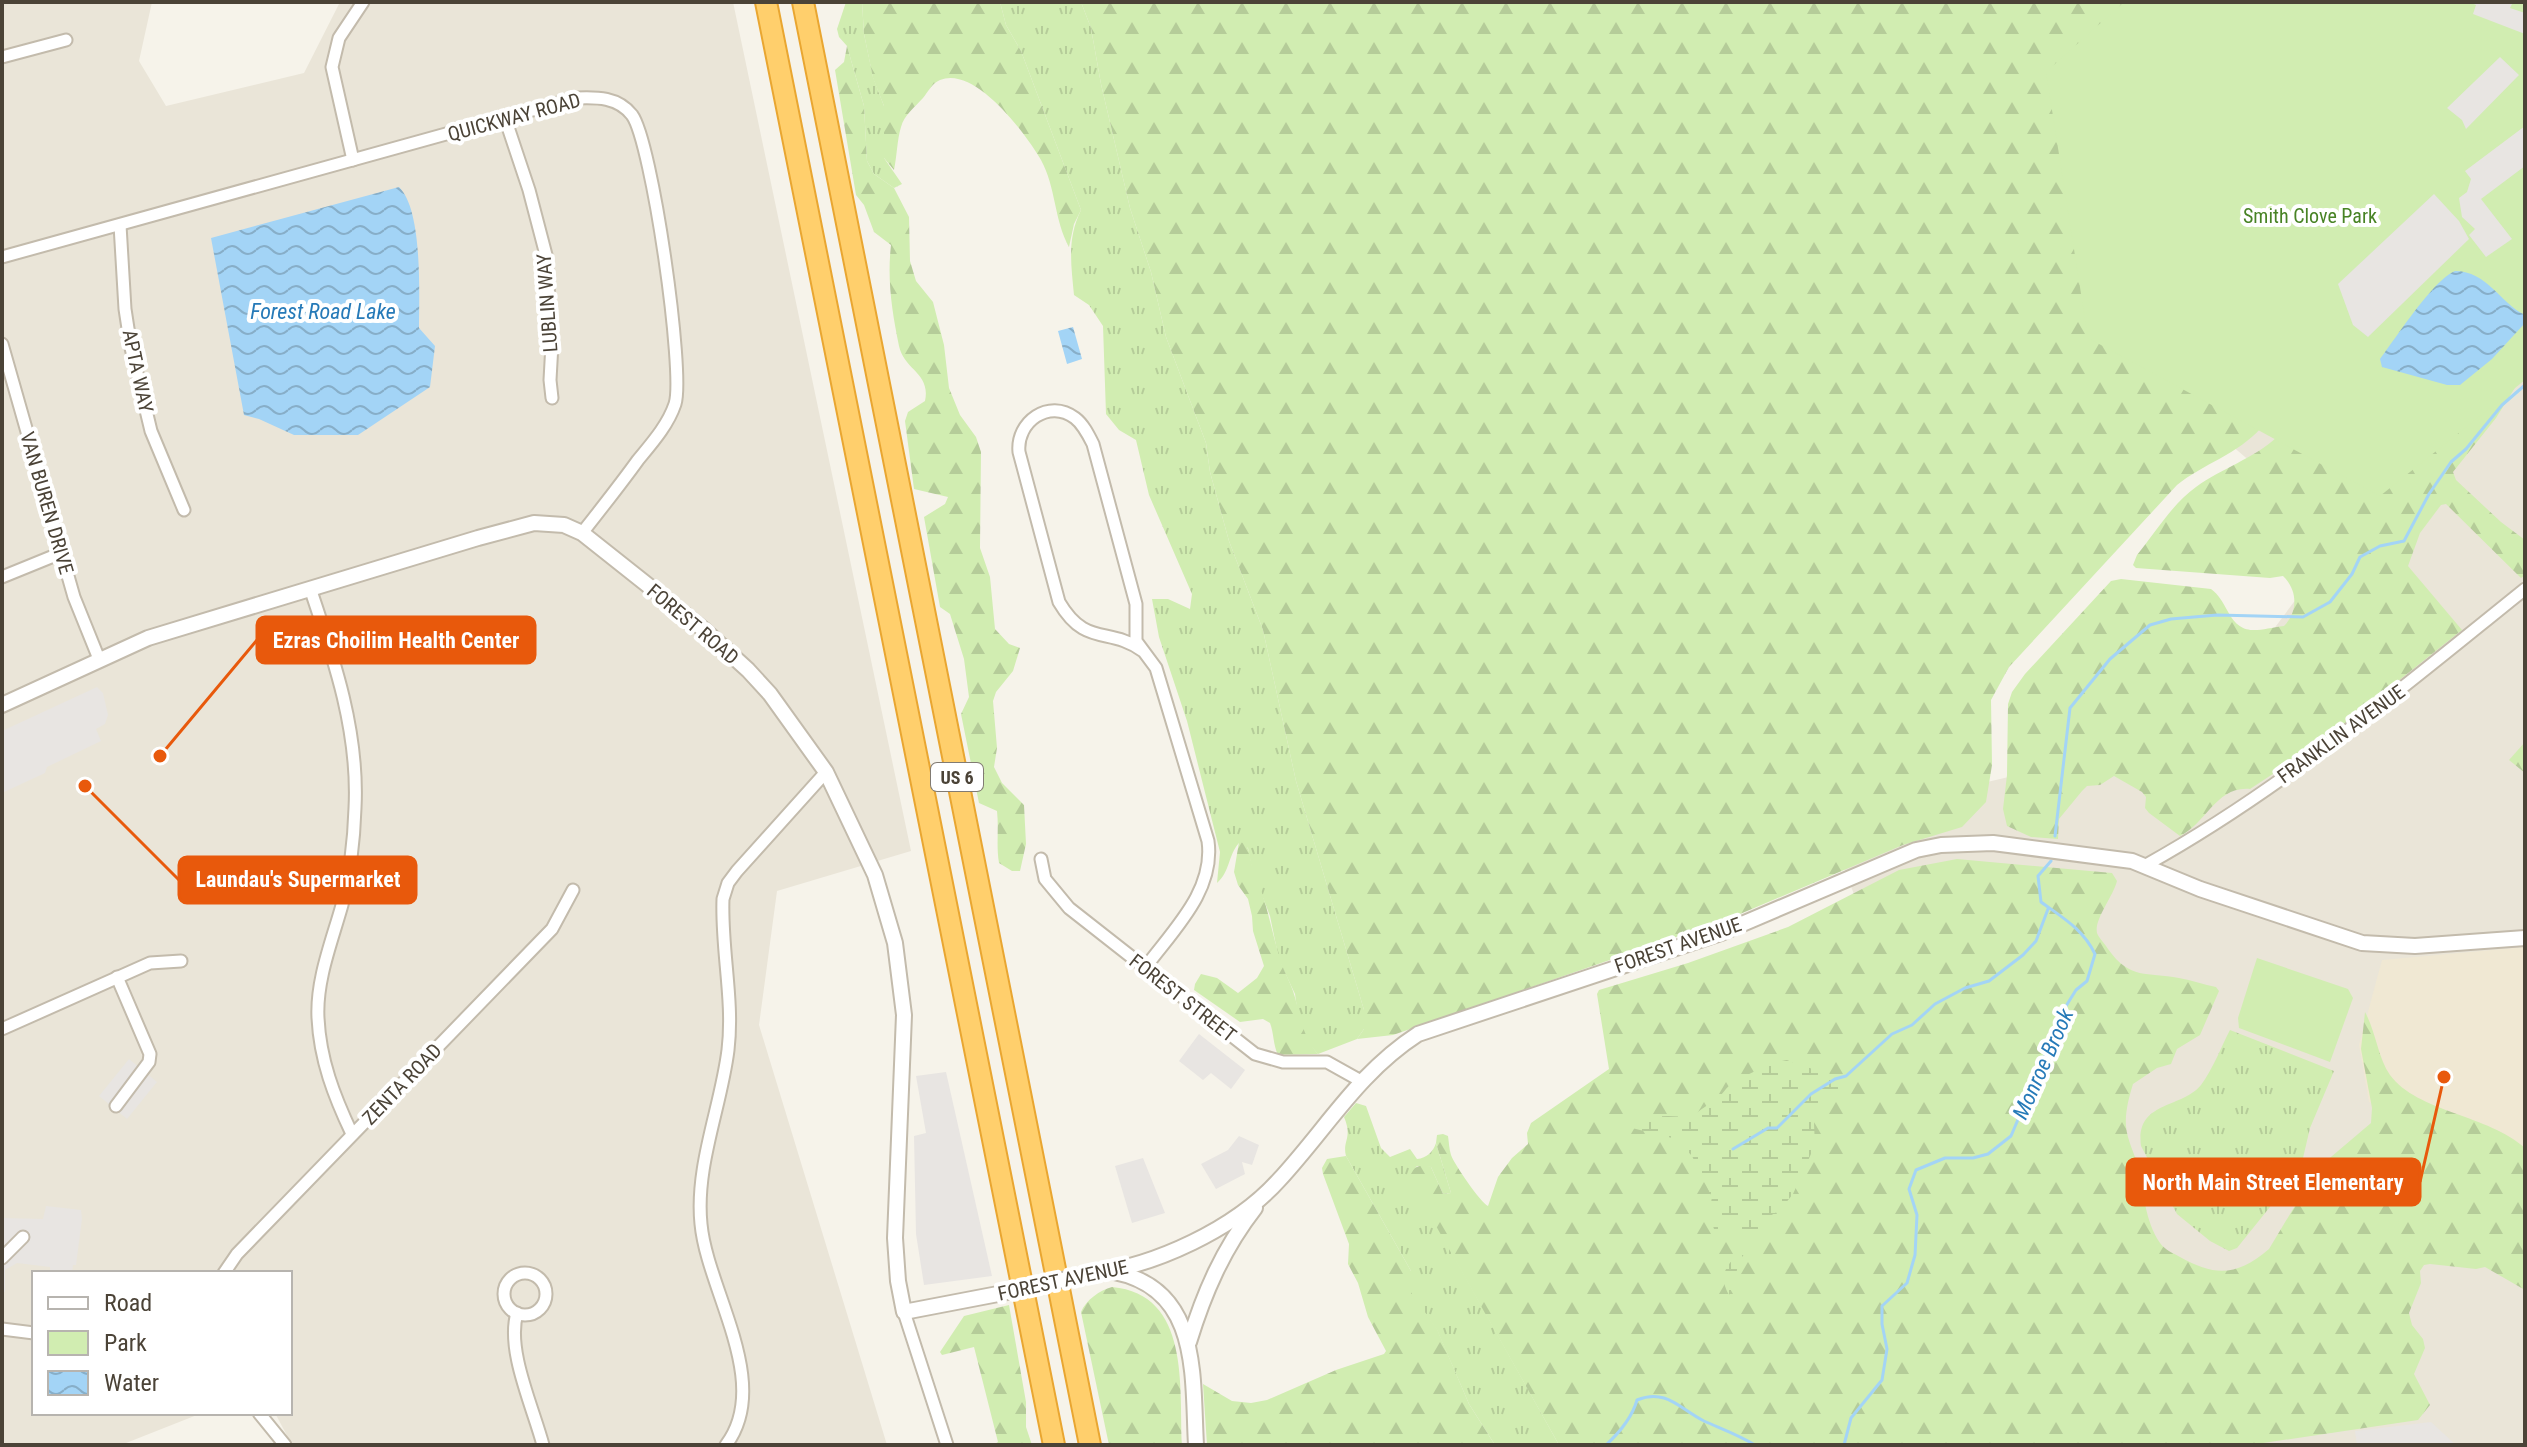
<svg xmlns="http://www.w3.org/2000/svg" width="2527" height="1447" font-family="'Roboto Condensed',sans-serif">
<defs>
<pattern id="grass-tufts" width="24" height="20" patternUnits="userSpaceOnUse" patternTransform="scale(2)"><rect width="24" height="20" fill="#d1edb1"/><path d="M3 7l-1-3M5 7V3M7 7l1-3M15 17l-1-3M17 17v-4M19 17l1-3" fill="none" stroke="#b5cc99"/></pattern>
<pattern id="forest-firs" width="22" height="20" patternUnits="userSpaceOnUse" patternTransform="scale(2)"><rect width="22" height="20" fill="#d1edb1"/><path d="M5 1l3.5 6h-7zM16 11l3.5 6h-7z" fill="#b5cc99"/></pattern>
<pattern id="wetland-marsh" width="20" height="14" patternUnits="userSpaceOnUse" patternTransform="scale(2)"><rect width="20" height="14" fill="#d1edb1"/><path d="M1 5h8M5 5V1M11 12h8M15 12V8" fill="none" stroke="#b5cc99"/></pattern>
<pattern id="water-waves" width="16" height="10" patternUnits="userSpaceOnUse" patternTransform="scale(2)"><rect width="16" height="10" fill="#a3d4f6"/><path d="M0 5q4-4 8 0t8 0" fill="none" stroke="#87aec8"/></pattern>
</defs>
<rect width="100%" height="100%" fill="#f6f3ea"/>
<g fill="#eae5d8">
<polygon points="2,2 152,2 139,61 166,106 304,73 340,2 733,2 911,851 777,891 759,1025 887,1445 292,1445 275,1413 290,1413 290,1273 34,1273 34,1413 202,1413 121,1445 2,1445"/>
<polygon points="1713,2 2525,2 2525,1445 2069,1445 1927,1088 1826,820 2196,733 2341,539"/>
</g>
<polygon fill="#f0e8d3" points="2525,947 2525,1166 2483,1137 2369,1102 2359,1045 2382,960"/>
<g fill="url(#grass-tufts)">
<polygon points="846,2 862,2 864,34 873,77 884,106 884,158 902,184 894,188 874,174 867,161 864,106 847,46 839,37 837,29"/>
<path d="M1000 2H1081L1091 28 1101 84 1130 208 1151 272 1166 337 1206 443 1210 472 1229 541 1263 630 1296 781 1364 1010V1029L1357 1039 1318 1054 1308 1043 1299 1022 1295 994 1279 960 1270 916 1252 869 1248 848 1239 843C1228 855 1230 872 1217 883L1220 852 1187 721 1159 637 1152 599H1168L1190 609 1192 594 1149 495 1136 440 1119 430 1106 414 1103 326 1089 305 1074 295C1071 264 1067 238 1081 210L1021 51 1006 25Z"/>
<path d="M2230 1030 2334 1071 2310 1128 2303 1158 2294 1177 2237 1248 2229 1251 2210 1241 2177 1214 2141 1146C2135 1101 2181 1109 2201 1085 2213 1069 2221 1047 2230 1030Z"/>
<path d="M1356 1103 1366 1106 1381 1148 1390 1157 1410 1149 1417 1159C1427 1158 1433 1152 1436 1143L1451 1193 1443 1194 1431 1167 1417 1166 1409 1176 1559 1445H1495L1469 1404 1437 1330 1411 1294V1271L1346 1156C1342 1141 1353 1138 1344 1117Z"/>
</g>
<g fill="url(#forest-firs)">
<path d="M862 2H1000L1006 25 1021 51 1081 210 1074 224 1069 247C1054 220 1056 187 1041 160 1026 134 975 65 940 80 932 83 928 92 923 98 915 107 904 115 901 127 897 140 897 156 894 170L884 158V106L873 78 864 34Z"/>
<path d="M1081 2H2130L2261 428C2238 454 2203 464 2177 485L2009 667 1991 700 1992 765 1986 802 1962 827 1903 845 1740 914 1702 928 1393 1035 1357 1039 1364 1029V1010L1296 781 1263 630 1229 541 1210 472 1206 443 1166 337 1151 272 1130 208 1101 84 1091 28Z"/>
<path d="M847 46 864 106 867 161 874 174 894 188 909 217 910 261 916 281 933 302 944 345 949 388 960 415 976 437 981 452 980 548 990 577 995 629 1009 644 1020 648 1013 671 996 692 993 701 997 748 994 767 1002 783 1024 805 1026 844 1020 871H1012L999 863C996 845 999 829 997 811L979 803 961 714 969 697 964 659 950 614 940 607 924 517 945 504 948 497 914 489 905 421 908 412 925 401C931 373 904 370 899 346 892 312 887 280 891 245L874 232 864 205 856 195 835 70 844 62Z"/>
<path d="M2523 375 2496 418 2453 472 2456 480 2501 522 2525 540V575L2521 578 2446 504 2441 505 2420 533 2408 566 2462 630 2323 741 2250 789C2216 786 2206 824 2180 836L2149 813 2145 808 2146 797 2142 792 2114 776 2100 785 2087 786 2082 791 2059 819 2058 839 2031 837 2007 826 2003 809 2007 775 2008 704 2012 692 2025 674 2111 581 2121 579 2211 589C2219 595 2222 601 2227 610 2242 639 2258 629 2284 626 2298 612 2298 590 2283 576L2270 578 2136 568 2133 565 2137 555C2155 533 2173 503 2196 487 2222 468 2253 459 2277 437Z"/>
<polygon points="2525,742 2525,773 2509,760"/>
<path d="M1239 842 1245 843C1251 852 1250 862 1254 872 1266 899 1271 928 1279 956 1282 968 1289 979 1293 991 1301 1015 1301 1035 1318 1054L1278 1055C1273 1044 1274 1034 1270 1023L1263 1019 1240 1022 1194 990 1195 984 1201 974 1217 978 1238 993 1257 978 1264 966 1253 931 1252 916 1248 899 1238 885 1234 872Z"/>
<path d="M1957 859 2112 873 2117 881C2113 897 2094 919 2097 933 2099 938 2105 944 2108 949 2130 980 2147 972 2179 978 2192 980 2204 985 2216 987L2219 991 2200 1035 2177 1049 2171 1064 2157 1068 2133 1084C2129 1097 2125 1112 2126 1126 2127 1140 2135 1154 2138 1167 2144 1193 2145 1221 2160 1243 2165 1250 2173 1253 2180 1257 2216 1277 2237 1276 2269 1249L2305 1189 2325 1162 2371 1123 2372 1108 2361 1049 2365 1012C2376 1032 2378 1058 2390 1075 2417 1112 2489 1115 2525 1148V1290L2485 1267 2476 1269 2430 1264 2424 1265 2420 1271 2421 1283 2409 1313 2412 1325 2423 1339 2425 1348 2414 1374 2430 1405 2418 1420 2250 1445H1559L1408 1176C1414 1167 1420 1163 1431 1167L1443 1194 1451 1193 1436 1143 1437 1135 1443 1134 1448 1136C1449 1142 1449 1149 1451 1155 1454 1164 1481 1203 1488 1206L1498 1177 1512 1158 1528 1144 1527 1133 1531 1123 1609 1069 1597 994 1599 990 1688 963 1788 927 1899 870Z"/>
<polygon points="1346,1156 1411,1271 1412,1294 1437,1329 1469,1404 1495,1445 1207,1445 1203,1384 1232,1401 1251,1403 1267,1400 1336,1370 1384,1354 1386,1351 1368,1317 1358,1283 1348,1264 1349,1244 1323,1174 1322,1168 1327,1159"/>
<path d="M1112 1287C1191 1294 1179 1388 1182 1445H1109L1081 1312C1086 1300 1100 1290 1112 1287Z"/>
<polygon points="1009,1305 1026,1402 1026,1427 1032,1445 993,1445 998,1442 974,1347 942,1355 940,1352 964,1316"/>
</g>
<path fill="url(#wetland-marsh)" d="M1787 1060C1809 1070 1832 1072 1854 1083L1845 1090 1830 1096 1817 1111 1814 1124 1815 1145 1793 1194 1780 1210 1770 1216 1738 1263 1735 1283 1729 1295C1715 1269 1732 1266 1742 1245L1732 1233 1714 1229 1709 1214 1712 1197 1692 1156 1676 1139 1632 1128 1634 1121C1655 1115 1671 1115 1692 1118 1700 1109 1708 1105 1717 1099 1722 1095 1725 1089 1730 1085 1738 1078 1776 1061 1787 1060Z"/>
<g fill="#d1edb1">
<polygon points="2124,2 2525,2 2525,380 2380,496 2088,338 2046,72"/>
<polygon points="2257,958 2348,989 2353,998 2330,1062 2239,1028 2238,1018"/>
</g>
<g fill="#e8e5e2">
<polygon points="2469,2 2513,2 2510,8 2525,13 2525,34 2473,14 2476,5"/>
<polygon points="2500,57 2519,75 2466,129 2462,120 2447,108"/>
<polygon points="2525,126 2525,166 2481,199 2512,239 2486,257 2469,235 2475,229 2462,217 2459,198 2467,192 2471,179 2465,171"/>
<polygon points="2434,194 2459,221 2469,239 2368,337 2353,325 2338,284"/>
<polygon points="97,687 103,693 108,715 105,724 96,729 101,741 47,767 45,773 2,793 2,731"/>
<polygon points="1199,1034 1245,1070 1231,1089 1211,1073 1203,1080 1179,1061"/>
<polygon points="129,1059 157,1082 127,1119 99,1096"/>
<polygon points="946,1072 992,1276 924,1285 916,1234 914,1136 926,1133 916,1076"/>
<polygon points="1239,1136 1259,1145 1252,1165 1242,1162 1245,1174 1216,1189 1201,1164 1228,1150"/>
<polygon points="1143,1158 1165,1213 1132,1223 1115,1166"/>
<polygon points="46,1206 81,1210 82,1219 76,1265 73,1265 72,1273 50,1273 50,1267 17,1263 5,1270 5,1292 2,1292 2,1218 43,1219"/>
<polygon points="2431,1422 2456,1445 2357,1445 2355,1431"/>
</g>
<g fill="url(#water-waves)">
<path d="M399 187C423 210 419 295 419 328L435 346 430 387 358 435H294L259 419 244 415 211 238Z"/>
<path d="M2455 271C2487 271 2500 303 2525 315V323L2492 359 2460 385H2447L2382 367 2380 359C2396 338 2433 280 2455 271Z"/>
<polygon points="1073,327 1082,359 1067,364 1058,331"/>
</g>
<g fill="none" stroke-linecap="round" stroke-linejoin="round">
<g stroke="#a3d4f6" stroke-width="3">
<polyline points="2055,836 2070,708 2110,659 2150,625 2171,619 2217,615 2303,617 2330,602 2352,574 2360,557 2380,546 2404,541 2429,494 2451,462 2466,449 2502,405 2525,385"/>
<polyline points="1733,1149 1768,1128 1777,1128 1811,1094 1835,1079 1846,1076 1892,1034 1912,1025 1935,1004 1965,988 1989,981 2023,955 2036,941 2048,909"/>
<path d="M1606 1445C1620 1432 1632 1418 1637 1400 1666 1388 1680 1409 1704 1421 1722 1429 1739 1435 1755 1445"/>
<path d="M1844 1445 1851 1418 1882 1380 1887 1349 1882 1324V1306L1907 1283 1915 1255 1917 1215 1909 1189 1916 1170 1945 1158H1973L1988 1154 2011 1136 2066 1006 2076 990 2087 981 2095 954C2083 929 2063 918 2041 902L2038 876 2051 861"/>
</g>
<g stroke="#c3bbac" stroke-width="15">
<g id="minor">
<polyline points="2,57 66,40"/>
<polyline points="505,118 529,190 546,255 552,344 550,380 552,398"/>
<polyline points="353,160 332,67 339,38 363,2"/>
<polyline points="120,225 125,309 131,348 151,431 184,510"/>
<path d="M2 257 576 98C597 97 618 97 632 115 652 142 685 373 675 404 668 425 652 443 638 460 620 485 601 509 582 533"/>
<polyline points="2,344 74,597 99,659"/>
<polyline points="2,577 61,553"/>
<path d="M310 588C334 659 359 732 355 808 354 840 350 874 342 905 332 941 316 980 318 1018 320 1060 334 1096 352 1134"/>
<path d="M1143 651C1109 626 1086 648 1059 602L1019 452C1016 422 1049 398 1075 418 1083 424 1088 434 1093 444L1136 604V641L1156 668 1208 841C1215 891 1173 930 1145 968"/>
<polyline points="1041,859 1045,879 1069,908 1255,1054 1283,1062 1327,1062 1361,1081"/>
<path d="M2146 865C2283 789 2403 687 2525 589"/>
<polyline points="2,1029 150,963 181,961"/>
<polyline points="116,1106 149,1062 150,1054 117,977"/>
<polyline points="2,1258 23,1237"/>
<polyline points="224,1273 237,1254 552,929 573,890"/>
<circle cx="525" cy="1294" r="21"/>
<polyline points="904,1312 947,1445"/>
<path d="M517 1313C506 1350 533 1407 543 1445"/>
<polyline points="2,1329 34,1333"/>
<polyline points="259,1413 285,1445"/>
<path d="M726 1445C773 1383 707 1290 701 1224 695 1166 721 1107 728 1050 734 1000 721 949 723 899L728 883 737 871 826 772"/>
</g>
</g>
<g stroke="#c3bbac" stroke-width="18">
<g id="tertiary">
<polyline points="2,705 148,638 478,538 534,523 564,525 582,533 703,629 748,670 770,694 826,772 875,875 895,943 904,1015 895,1238 898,1281 904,1312 998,1294"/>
<path d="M1114 1272C1201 1289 1192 1376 1196 1445"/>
<path d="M1090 1274C1155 1266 1235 1229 1279 1180 1327 1128 1358 1073 1418 1034L1721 933 1916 850 1941 845 1993 843 2132 861 2200 889 2362 943 2415 946 2525 938"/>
<path d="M1189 1342C1204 1293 1223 1249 1255 1208"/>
</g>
</g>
<g stroke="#e9a631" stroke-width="24">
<g id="motorway">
<polyline points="766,2 1054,1445"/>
<polyline points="803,2 1090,1445"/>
</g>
</g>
<use href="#minor" stroke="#fff" stroke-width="11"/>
<use href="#tertiary" stroke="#fff" stroke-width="14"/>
<use href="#motorway" stroke="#ffcf6c" stroke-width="20"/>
<g stroke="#c3bbac" stroke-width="18" stroke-linecap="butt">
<polyline id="tertiary-bridge" points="998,1294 1090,1274"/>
</g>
<use href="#tertiary-bridge" stroke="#fff" stroke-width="14"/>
</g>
<g text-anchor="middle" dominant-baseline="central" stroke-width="8" stroke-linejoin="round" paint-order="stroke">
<rect fill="#fff" stroke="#817b73" stroke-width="2" x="931" y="763" width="52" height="28" rx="6"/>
<g font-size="18" font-weight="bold" fill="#4b4337">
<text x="957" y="777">US 6</text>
</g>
<g font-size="20" fill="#4b4337" stroke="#fff">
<text transform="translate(514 117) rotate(-15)">QUICKWAY ROAD</text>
<text transform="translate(547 303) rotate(-94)">LUBLIN WAY</text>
<text transform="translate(138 371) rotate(78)">APTA WAY</text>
<text transform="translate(47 503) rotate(74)">VAN BUREN DRIVE</text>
<text transform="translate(693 624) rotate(40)">FOREST ROAD</text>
<text transform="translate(2341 734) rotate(-36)">FRANKLIN AVENUE</text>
<text transform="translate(1678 945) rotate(-19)">FOREST AVENUE</text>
<text transform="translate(1183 998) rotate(38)">FOREST STREET</text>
<text transform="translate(402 1084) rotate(-46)">ZENTA ROAD</text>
<text transform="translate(1063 1280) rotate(-12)">FOREST AVENUE</text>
</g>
<g font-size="20" fill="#488325" stroke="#fff">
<text x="2310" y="216">Smith Clove Park</text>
</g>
<g font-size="22" font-style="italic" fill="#267ab8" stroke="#fff">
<text x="323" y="311">Forest Road Lake</text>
<text transform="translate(2043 1064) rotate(-66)">Monroe Brook</text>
</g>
</g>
<path fill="none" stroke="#e8590c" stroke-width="3" d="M160 756L257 640M85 786L179 880M2444 1077L2420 1182"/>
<g fill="#e8590c" stroke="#fff" stroke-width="3">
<circle cx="160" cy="756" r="8"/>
<circle cx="85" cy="786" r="8"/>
<circle cx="2444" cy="1077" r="8"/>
</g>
<g fill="#e8590c" stroke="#e8590c" stroke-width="3">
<rect x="257" y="617" width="278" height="46" rx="8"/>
<rect x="179" y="857" width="237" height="46" rx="8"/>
<rect x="2127" y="1159" width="293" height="46" rx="8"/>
</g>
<g font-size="22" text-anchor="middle" font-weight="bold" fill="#fff">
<text x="396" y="648">Ezras Choilim Health Center</text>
<text x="298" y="887">Laundau's Supermarket</text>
<text x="2273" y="1190">North Main Street Elementary</text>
</g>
<rect width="2527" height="1447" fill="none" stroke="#4b4337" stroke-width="8"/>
<rect x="32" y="1271" width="260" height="144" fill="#ffffff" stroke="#b7b4af" stroke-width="2"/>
<rect x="48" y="1297" width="40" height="12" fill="#ffffff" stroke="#b7b4af" stroke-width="2"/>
<text x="104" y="1311" font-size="24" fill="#4b4337">Road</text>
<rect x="48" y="1331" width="40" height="24" fill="#d1edb1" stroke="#b7b4af" stroke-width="2"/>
<text x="104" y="1351" font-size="24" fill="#4b4337">Park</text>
<rect x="48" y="1371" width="40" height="24" fill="url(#water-waves)" stroke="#b7b4af" stroke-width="2"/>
<text x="104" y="1391" font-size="24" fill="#4b4337">Water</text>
</svg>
